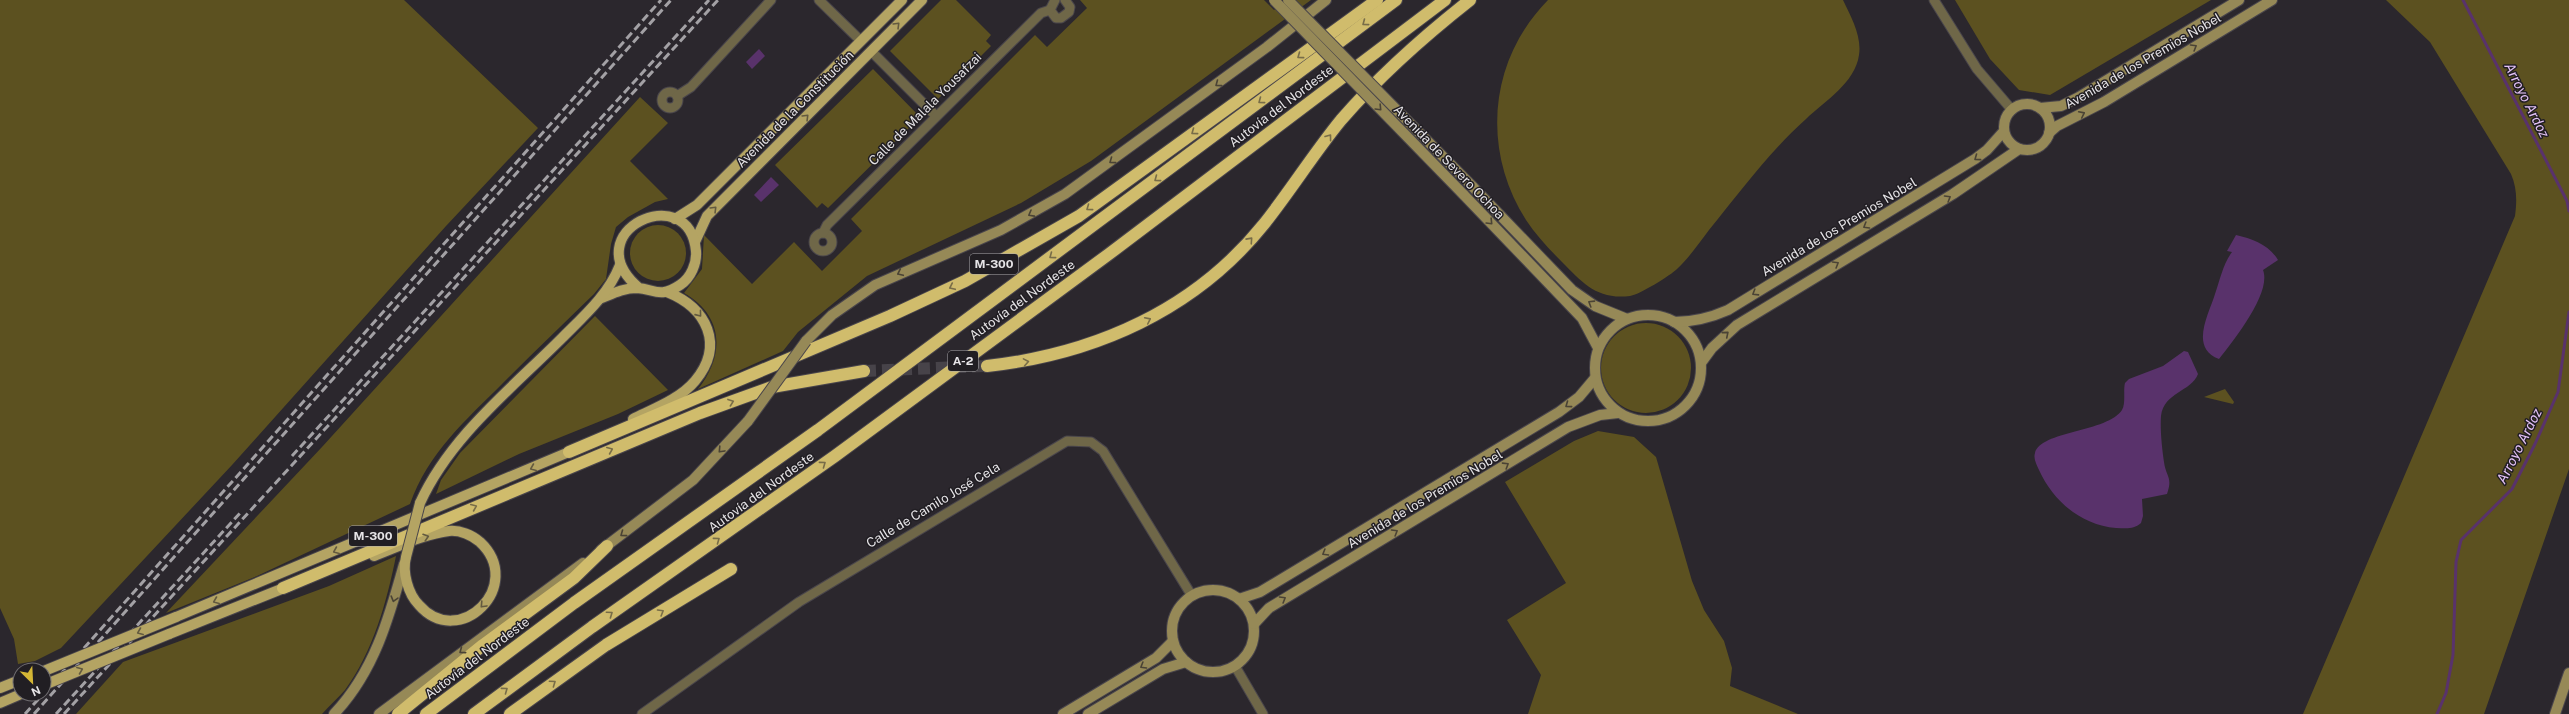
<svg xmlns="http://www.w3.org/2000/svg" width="2569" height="714" font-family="'Public Sans',sans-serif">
<rect width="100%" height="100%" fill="#2b272d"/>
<g fill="#5c5120">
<polygon points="0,0 404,0 538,128 446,226 232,465 61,648 35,661 18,664 14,639 0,608"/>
<polygon points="941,0 956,0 991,35 986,41 991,46 938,99 890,51"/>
<path d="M1080 0H1264L1274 10 1287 0H1311L1091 161 1021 203 867 276 798 332 783 351 698 389C725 355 724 316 684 293L702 269 704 235 752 284 794 242 822 271 862 231 851 219 1035 35 1047 47 1087 8Z"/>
<path d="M1548 0H1843C1851 17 1862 36 1859 55 1855 83 1825 101 1806 119 1769 152 1740 192 1709 230 1699 243 1689 258 1677 269 1671 275 1639 295 1630 296 1597 300 1583 283 1562 262 1549 249 1536 235 1526 220 1481 149 1489 60 1548 0Z"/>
<polygon points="1955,0 2211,0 2050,95 2019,90 1990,59"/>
<path d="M2386 0H2569V469L2484 714H2303L2515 216C2517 201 2517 188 2511 174L2430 42Z"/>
<polygon points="873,69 920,117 828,208 822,203 817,208 775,165"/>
<path d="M640 97 668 123 630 161 668 199 655 202 628 217 616 227 611 244 606 279 594 294C564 323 533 353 503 383 466 420 428 453 410 504L257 576 166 613 322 447Z"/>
<circle cx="658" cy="253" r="28"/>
<polygon points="595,316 668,390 618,414 519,454 436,494 441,480 460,453"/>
<circle cx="1646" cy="368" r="45"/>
<polygon points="2225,389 2234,402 2233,404 2204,397"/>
<polygon points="1598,431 1634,437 1656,457 1692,581 1704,610 1724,641 1732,668 1730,686 1798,714 1528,714 1541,675 1507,620 1566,583 1505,482 1574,441"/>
<path d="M396 556C387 601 373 652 345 690 338 698 329 706 322 714H76L123 662 329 586Z"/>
</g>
<g fill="#59326b">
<polygon points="759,49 765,56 752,69 746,62"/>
<polygon points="771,177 779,185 761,202 754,195"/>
<path d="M2236 235C2253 239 2269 245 2278 260L2263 270C2272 293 2233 341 2219 359 2189 348 2209 314 2215 294 2220 280 2223 264 2232 252L2227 251Z"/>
<path d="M2184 351 2188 352 2198 374C2191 392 2164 392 2161 416 2160 430 2162 448 2164 462 2166 477 2173 477 2167 494L2142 499 2143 516 2141 523C2133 530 2126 528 2116 528 2081 525 2053 501 2039 470 2037 465 2033 459 2035 453 2040 431 2108 432 2122 410 2126 403 2123 391 2125 383L2129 379 2163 366Z"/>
</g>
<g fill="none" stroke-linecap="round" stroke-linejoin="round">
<g stroke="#59326b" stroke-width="3">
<polyline points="2463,0 2567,201 2569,211"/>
<polyline points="2437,714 2446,693 2453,655 2456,562 2461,540 2512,489 2535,444 2558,392 2569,312"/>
</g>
<polyline stroke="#474349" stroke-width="12" stroke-dasharray="12 6" stroke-linecap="butt" points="864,371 987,366"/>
<g stroke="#49454b" stroke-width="11">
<g id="street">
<polyline points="819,0 861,41"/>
<polyline points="1055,0 1050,10 1056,18 1061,18 1069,12 1070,7 1065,0"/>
<polyline points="1934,0 1977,69 2012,110"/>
<polyline points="871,51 936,116"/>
<circle cx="670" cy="100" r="8"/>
<polyline points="677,96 691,87 771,0"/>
<circle cx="823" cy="242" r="9"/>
<polyline points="823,233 827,225 1041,13 1050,10"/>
<polyline points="1235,666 1263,714"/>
<polyline points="642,714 799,602 1067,441 1091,442 1103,451 1192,596"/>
</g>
</g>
<g stroke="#49454b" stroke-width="12">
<g id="secondary">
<circle cx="2027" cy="127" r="23"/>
<polyline points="2040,108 2061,106 2079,97 2239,0"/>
<polyline points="2049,133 2057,126 2104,102 2272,0"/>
<polyline points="1472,186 1572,290 1595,306 1627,319"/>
<polyline points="1463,194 1582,318 1598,348"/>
<circle cx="1648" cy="368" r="53"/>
<path d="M1674 322C1694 322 1710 318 1728 310L1975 159 1987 150 2004 131"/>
<polyline points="806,341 832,315 875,285 1001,230 1065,194 1267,47 1326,0"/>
<polyline points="1701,363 1712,348 1737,325 1953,194 2019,149"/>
<polyline points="601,550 693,480 748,421"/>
<circle cx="1213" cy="631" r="41"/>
<polyline points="1239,599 1260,592 1559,412 1579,397 1595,378"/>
<polyline points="1254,624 1269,608 1568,427 1600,415 1618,413"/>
<path d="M334 714C374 672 389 618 404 564"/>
<polyline points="379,714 583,563"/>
<polyline points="1063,714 1156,658 1173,641"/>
<polyline points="1088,714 1163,669 1186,662"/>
<polyline points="2555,714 2569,673"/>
</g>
</g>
<g stroke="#49454b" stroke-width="12">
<g id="primary">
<polyline points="675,219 697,205 902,0"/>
<polyline points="695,242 707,216 922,0"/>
<path d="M602 298C614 293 624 288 637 288 655 289 659 299 680 285 691 278 697 263 696 251 689 178 573 232 639 288"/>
<path d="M633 419C653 409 680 399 695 381 725 345 707 308 667 292"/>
<path d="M420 503C450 437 511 389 562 338 585 315 608 295 620 265"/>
<path d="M374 556C398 547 424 534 449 531 460 530 472 535 480 542 526 585 459 651 419 605 408 594 402 572 406 557"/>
<polyline points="176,617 576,449"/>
<polyline points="169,634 289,586"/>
<polyline points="0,688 20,680"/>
<polyline points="0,703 21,694"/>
</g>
</g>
<g stroke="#49454b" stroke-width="14">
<g id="highway">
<path d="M987 366C1095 354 1195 310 1264 224 1291 190 1314 153 1341 120 1380 75 1423 37 1470 0"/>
<polyline points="569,452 890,316 965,281 1079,216 1377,0"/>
<polyline points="283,588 700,413 772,387 864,371"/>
<polyline points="398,714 483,645 574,578 607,546"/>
<polyline points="426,714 574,603 818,430 1396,0"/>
<polyline points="474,714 592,627 835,456 1109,254 1445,0"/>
<polyline points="510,714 606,645 731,569"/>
</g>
</g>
<use href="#street" stroke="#6f6748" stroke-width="9"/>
<use href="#secondary" stroke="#968957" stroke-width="10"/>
<use href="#primary" stroke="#b4a463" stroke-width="10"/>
<use href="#highway" stroke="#d0bc6c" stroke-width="12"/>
<g stroke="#a3a1a5" stroke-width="3" stroke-dasharray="8 4" stroke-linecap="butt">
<polyline points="292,456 709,0"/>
<polyline points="44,693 661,0"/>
<polyline points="25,714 43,694"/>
<polyline points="34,714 671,0"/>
<polyline points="56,714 241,512"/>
<polyline points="64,714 718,0"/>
</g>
<g stroke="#49454b" stroke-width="12" stroke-linecap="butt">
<g id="secondary-bridge">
<polyline points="1274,0 1463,194"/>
<polyline points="1288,0 1472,186"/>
<polyline points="748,421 806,341"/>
</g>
</g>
<g stroke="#49454b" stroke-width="12" stroke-linecap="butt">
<g id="primary-bridge">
<polyline points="406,557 420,503"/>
<polyline points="44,671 176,617"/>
<polyline points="44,685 169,634"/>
</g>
</g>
<use href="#secondary-bridge" stroke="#968957" stroke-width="10"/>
<use href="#primary-bridge" stroke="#b4a463" stroke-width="10"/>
</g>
<defs><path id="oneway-chevron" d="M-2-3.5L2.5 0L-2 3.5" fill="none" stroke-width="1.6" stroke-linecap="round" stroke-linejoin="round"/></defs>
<g stroke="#786d48">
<use href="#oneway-chevron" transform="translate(1365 23) rotate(143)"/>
<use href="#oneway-chevron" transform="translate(1300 56) rotate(144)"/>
<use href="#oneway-chevron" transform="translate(1261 101) rotate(143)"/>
<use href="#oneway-chevron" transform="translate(1194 132) rotate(144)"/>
<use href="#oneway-chevron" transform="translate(1329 137) rotate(-53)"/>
<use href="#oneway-chevron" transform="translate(1157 179) rotate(143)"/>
<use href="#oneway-chevron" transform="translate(1089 208) rotate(144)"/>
<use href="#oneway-chevron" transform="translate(1250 240) rotate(-48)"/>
<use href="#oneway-chevron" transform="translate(1052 256) rotate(143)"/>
<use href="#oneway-chevron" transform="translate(952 287) rotate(155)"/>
<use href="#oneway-chevron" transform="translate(1148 320) rotate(-26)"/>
<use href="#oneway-chevron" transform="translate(1026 362) rotate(-10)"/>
<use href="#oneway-chevron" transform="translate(731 402) rotate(-20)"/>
<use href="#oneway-chevron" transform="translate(610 450) rotate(-23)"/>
<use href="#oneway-chevron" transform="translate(823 464) rotate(-36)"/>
<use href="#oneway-chevron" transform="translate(474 507) rotate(-23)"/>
<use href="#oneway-chevron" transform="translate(717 540) rotate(-36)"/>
<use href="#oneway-chevron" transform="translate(661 612) rotate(-31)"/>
<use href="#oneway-chevron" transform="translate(610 614) rotate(-35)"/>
<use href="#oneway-chevron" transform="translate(553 683) rotate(-35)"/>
<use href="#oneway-chevron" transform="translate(505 690) rotate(-36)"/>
</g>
<g stroke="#635a40">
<use href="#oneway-chevron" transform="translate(897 25) rotate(-45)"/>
<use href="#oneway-chevron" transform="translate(806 117) rotate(-45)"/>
<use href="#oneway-chevron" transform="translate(714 209) rotate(-45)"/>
<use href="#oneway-chevron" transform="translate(699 314) rotate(51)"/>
<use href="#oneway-chevron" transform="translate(533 468) rotate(157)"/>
<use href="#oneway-chevron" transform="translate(426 537) rotate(-18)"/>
<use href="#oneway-chevron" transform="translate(336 551) rotate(157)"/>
<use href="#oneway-chevron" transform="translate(216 601) rotate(158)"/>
<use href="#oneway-chevron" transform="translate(483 605) rotate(133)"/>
<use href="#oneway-chevron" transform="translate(140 632) rotate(158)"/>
<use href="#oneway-chevron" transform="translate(80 670) rotate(-22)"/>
</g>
<g stroke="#4a4335">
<use href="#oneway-chevron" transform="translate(2194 47) rotate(-31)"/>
<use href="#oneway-chevron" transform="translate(1218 84) rotate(143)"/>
<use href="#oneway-chevron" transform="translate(1379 108) rotate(46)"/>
<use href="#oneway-chevron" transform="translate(2082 114) rotate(-26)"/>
<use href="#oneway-chevron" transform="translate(1977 158) rotate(144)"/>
<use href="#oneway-chevron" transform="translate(1112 161) rotate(144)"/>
<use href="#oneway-chevron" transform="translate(1948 198) rotate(-31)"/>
<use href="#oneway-chevron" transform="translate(1031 214) rotate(151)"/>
<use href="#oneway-chevron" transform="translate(1490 222) rotate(46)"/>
<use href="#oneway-chevron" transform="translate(1866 226) rotate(149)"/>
<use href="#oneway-chevron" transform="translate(1836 264) rotate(-31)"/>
<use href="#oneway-chevron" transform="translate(900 273) rotate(155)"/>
<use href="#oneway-chevron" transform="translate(1755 293) rotate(148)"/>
<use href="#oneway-chevron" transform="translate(1591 303) rotate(-148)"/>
<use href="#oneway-chevron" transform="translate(1726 334) rotate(-40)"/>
<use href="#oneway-chevron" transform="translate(1568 405) rotate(144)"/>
<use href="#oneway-chevron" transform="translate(721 450) rotate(133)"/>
<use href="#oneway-chevron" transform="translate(1506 465) rotate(-32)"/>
<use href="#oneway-chevron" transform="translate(1395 532) rotate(-31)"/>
<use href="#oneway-chevron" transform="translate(623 534) rotate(144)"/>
<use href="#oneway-chevron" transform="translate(1325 553) rotate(149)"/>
<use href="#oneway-chevron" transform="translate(394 599) rotate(106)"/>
<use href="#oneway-chevron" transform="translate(1283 599) rotate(-31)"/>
<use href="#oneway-chevron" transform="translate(462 651) rotate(143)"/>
<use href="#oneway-chevron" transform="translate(1143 666) rotate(149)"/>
</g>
<g text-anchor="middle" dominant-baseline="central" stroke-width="3" stroke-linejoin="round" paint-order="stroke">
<g fill="#211e23" stroke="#aba9ac" stroke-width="1">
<rect x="970" y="254" width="48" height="20" rx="3"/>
<rect x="948" y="351" width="30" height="20" rx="3"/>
<rect x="349" y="526" width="48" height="20" rx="3"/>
</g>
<g font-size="12" font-weight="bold" fill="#e6e4e7">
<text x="994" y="264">M-300</text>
<text x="963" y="361">A-2</text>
<text x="373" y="536">M-300</text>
</g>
<g font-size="13" fill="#e6e4e7" stroke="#211e23">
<text transform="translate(2143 61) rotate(-30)">Avenida de los Premios Nobel</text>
<text transform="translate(1281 106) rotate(-37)">Autovía del Nordeste</text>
<text transform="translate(795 109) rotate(-45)">Avenida de la Constitución</text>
<text transform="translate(925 109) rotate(-45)">Calle de Malala Yousafzai</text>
<text transform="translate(1449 162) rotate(46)">Avenida de Severo Ochoa</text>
<text transform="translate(1839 227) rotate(-31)">Avenida de los Premios Nobel</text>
<text transform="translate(1022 300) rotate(-36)">Autovía del Nordeste</text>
<text transform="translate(761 492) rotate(-36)">Autovía del Nordeste</text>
<text transform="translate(1425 499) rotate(-31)">Avenida de los Premios Nobel</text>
<text transform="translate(933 505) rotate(-31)">Calle de Camilo José Cela</text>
<text transform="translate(477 658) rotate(-37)">Autovía del Nordeste</text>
</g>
<g font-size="14" font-style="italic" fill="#e4c2f6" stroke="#211e23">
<text transform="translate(2527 100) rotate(63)">Arroyo Ardoz</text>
<text transform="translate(2519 446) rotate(-63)">Arroyo Ardoz</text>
</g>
</g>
<g transform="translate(32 682) rotate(156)"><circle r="19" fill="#211e23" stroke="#706d71"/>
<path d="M0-3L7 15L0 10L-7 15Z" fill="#d4b635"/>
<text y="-6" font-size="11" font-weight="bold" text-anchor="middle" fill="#e6e4e7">N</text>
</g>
</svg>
